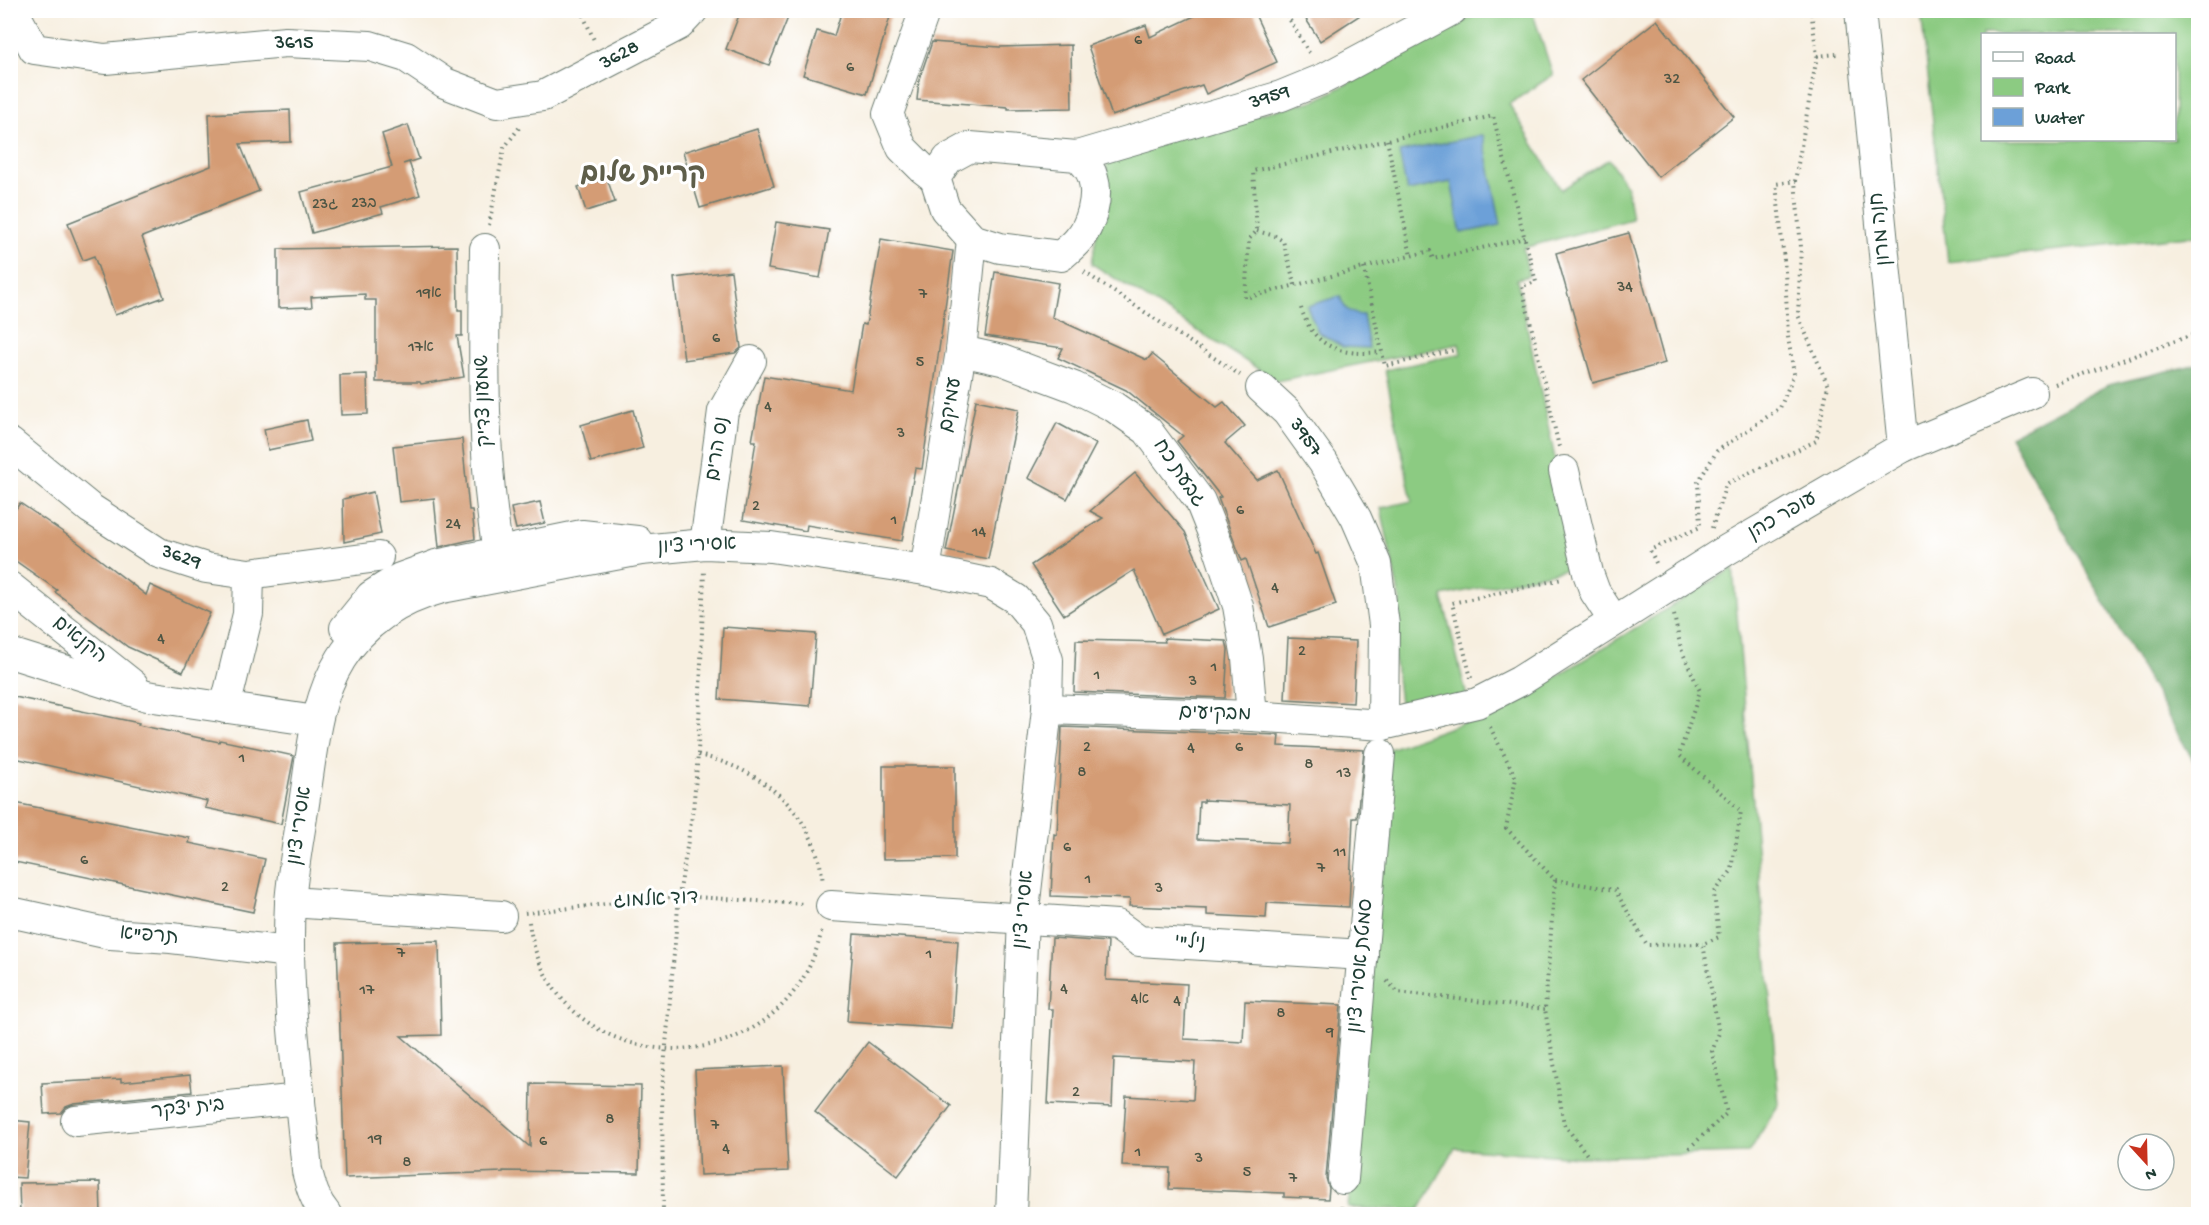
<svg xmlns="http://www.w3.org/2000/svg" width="2209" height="1225" font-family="'Gochi Hand','Playpen Sans Hebrew',sans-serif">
<rect width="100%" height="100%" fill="#fff"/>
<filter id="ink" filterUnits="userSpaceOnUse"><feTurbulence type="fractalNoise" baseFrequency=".0167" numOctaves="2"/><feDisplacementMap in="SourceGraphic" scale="12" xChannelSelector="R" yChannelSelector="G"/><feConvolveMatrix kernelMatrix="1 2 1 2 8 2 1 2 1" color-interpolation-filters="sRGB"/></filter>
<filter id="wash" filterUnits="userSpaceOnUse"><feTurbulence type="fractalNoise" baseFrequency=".008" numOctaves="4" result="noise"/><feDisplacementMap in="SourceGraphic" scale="24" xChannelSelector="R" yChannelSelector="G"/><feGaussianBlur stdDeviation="1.35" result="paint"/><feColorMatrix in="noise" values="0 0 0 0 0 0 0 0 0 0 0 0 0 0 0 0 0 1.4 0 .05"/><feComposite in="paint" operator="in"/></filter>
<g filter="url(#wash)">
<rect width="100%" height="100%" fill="#f7efe0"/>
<g fill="#8ccb82" stroke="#56845b" stroke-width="1.5" fill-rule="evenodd">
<polygon points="1483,11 1532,11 1553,75 1509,104 1561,190 1609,159 1627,187 1632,219 1523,248 1529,276 1517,279 1578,567 1442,596 1467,697 1401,710 1388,608 1401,604 1381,508 1412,501 1385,370 1461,354 1459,344 1277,381 1092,264 1109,151 1317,100"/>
<path d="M1921 11H2198V235L1948 262ZM2174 34V140H1982V34Z"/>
<polygon points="1733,568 1779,1104 1748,1153 1579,1157 1455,1148 1419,1210 1348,1208 1389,749 1507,707"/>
</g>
<polygon fill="#71af70" stroke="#487652" stroke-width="1.5" points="2198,364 2198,769 2010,436 2108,385"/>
<g fill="#6ca0d8" stroke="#466e86" stroke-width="1.5">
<polygon points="1483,135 1501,225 1461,233 1451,182 1407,191 1399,152"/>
<path d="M1340 296C1344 309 1349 314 1363 315L1369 348 1343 347 1318 332 1307 306Z"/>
</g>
<g id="blocks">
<g fill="#d49c74" fill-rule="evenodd">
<polygon points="741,10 791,10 769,65 726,49"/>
<polygon points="842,10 892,10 867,94 803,75 817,31 834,36"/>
<polygon points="1207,10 1253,10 1277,62 1206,94 1202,85 1112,116 1088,46 1146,25 1150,37"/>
<polygon points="1300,10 1368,10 1320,41"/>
<polygon points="1657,20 1734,117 1658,177 1581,80"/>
<polygon points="932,42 1000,47 1071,45 1072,108 1008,109 1008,107 917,100 919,80"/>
<polygon points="290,110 291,142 240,144 259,191 142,237 164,297 115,315 94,256 83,260 68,223 211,166 209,114"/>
<polygon points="408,125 419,159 403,164 409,162 420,195 381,207 383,213 312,233 301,192 392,167 382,134"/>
<polygon points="757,129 774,186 700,208 683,152"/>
<polygon points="607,178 615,202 586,211 578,187"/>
<polygon points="776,222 829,230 820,278 768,269"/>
<polygon points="1629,233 1665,363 1593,383 1556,253"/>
<polygon points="881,239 953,251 922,469 915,468 902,541 807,525 806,531 743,520 756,441 752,441 764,376 851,390 862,324 866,325"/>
<polygon points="457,246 458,310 462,310 462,336 457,336 464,377 421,384 420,382 376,382 376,300 365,300 365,294 311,297 312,307 278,308 278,249"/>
<polygon points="731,271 741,348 735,353 684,360 674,278"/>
<polygon points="995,272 1058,283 1052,317 1147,360 1152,354 1217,407 1224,402 1245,426 1225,443 1257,480 1278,470 1316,554 1318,553 1336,605 1269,627 1246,559 1242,561 1218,498 1221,497 1177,441 1183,436 1126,390 1058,358 1063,348 985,336"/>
<polygon points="367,374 368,414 341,415 340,375"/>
<polygon points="976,400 1019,409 988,559 946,551"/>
<polygon points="633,410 643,448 591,462 581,425"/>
<polygon points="307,420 311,441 268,450 264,429"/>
<polygon points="1057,423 1096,444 1067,499 1028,478"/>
<polygon points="462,439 469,510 472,510 475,539 439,547 434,498 399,502 393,446"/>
<polygon points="1135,473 1185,532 1219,609 1162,634 1134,570 1064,615 1031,565 1103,518 1090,511"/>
<polygon points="373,492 381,534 344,542 343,499"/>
<polygon points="540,502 545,523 516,529 511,508"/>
<polygon points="20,503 76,541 146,595 150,585 210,613 183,672 128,647 55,592 57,590 10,557 10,517"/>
<polygon points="723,627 816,634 810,706 719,699"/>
<polygon points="1164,638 1226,641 1228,649 1225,698 1074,692 1076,640 1165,642"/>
<polygon points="1288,638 1356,641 1353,703 1285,699"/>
<polygon points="10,696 139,723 138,725 219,742 220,740 294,756 281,824 205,808 207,801 10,757"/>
<path d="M1062 727 1279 735 1278 746 1364 750 1357 818H1353L1349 907 1267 903 1266 918 1207 915V909L1129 906 1130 899 1051 896 1054 834 1057 835ZM1204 800 1290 805 1288 843 1197 839 1199 802H1204Z"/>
<polygon points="883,766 955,766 955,858 883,859"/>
<polygon points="10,802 190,838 189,843 265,859 253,912 10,861"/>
<polygon points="854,934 958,941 952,1029 847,1022"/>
<polygon points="1052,938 1108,942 1106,980 1187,984 1184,1039 1243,1042 1245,1001 1341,1005 1326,1178 1329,1188 1328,1199 1284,1197 1284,1193 1169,1189 1170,1168 1122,1166 1126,1096 1193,1100 1195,1062 1114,1058 1112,1107 1048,1104 1053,1009 1048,1009"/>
<polygon points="439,941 441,1035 401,1036 530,1147 531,1084 641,1086 639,1173 503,1171 503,1172 345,1178 337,943"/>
<polygon points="868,1042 951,1106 898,1176 815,1112"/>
<polygon points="783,1066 788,1171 700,1175 695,1070"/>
<polygon points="190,1075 192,1092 74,1104 66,1107 61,1113 44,1114 42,1083 121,1079 121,1082"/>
<polygon points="10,1120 30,1122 25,1178 10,1177"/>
<polygon points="100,1182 101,1215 20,1215 19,1183"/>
</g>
</g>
</g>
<g filter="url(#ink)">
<use href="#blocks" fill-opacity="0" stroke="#6b7b70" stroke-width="1.5"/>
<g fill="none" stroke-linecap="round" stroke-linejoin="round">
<g stroke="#6b7b70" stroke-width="32">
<g id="minor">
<polyline points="13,10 34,49 105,59 286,42 370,46 406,57 445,83 497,103 543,96 679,25 693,10"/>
<polyline points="925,10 888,114 902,148 922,168 935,178"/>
<polyline points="1860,10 1903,447"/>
<path d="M970 147 1077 156C1084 162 1091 169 1093 178 1099 197 1091 226 1078 240 1073 246 1066 251 1061 256L1000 248 972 239 945 209 935 178 948 159Z"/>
<polyline points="1077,156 1281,96 1325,78 1452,10"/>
<path d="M485 249C484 351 481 452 498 552"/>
<polyline points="961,351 1002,360 1074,387 1114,407 1147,430 1200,501 1218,546 1238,606 1247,658 1252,716"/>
<polyline points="1261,388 1287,412 1323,462 1356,518 1376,564 1384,625 1383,725"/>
<polyline points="10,443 91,509 159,553 206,568 249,574 248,614 225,708"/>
<polyline points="1564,471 1588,573 1595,592 1614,621"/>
<polyline points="705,544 723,411 751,361"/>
<polyline points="925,570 961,351 972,239"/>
<polyline points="249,574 378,557"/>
<polyline points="10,587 133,685"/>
<polyline points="345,628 371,596 385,587 400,578 436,565 582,535 637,541"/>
<polyline points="10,653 147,696 316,721"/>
<polyline points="1047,709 1252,716 1383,725 1477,703 1520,681 1725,551 1903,447 2032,393"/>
<polyline points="290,902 501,916"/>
<polyline points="831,906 1117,925 1139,941 1363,955"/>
<polyline points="10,912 110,934 171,938 289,952"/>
<polyline points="76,1121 300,1099"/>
<polyline points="1343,1179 1380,754"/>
<path d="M326 1214C315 1201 311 1187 307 1171 299 1082 285 992 290 903 293 865 301 827 306 790 313 745 316 699 341 659 364 622 401 599 442 588L641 550 705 544 771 547 925 570 991 584 1016 599 1036 623 1048 660 1047 709 1023 918 1011 1214"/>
</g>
</g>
<g stroke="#6b7b70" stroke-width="4" stroke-dasharray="1.5 4.5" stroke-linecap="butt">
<polyline points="581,10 594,40"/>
<polyline points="1284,10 1311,56"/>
<polyline points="1817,56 1837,54"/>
<polyline points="1387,140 1411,256"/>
<polyline points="489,225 504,148 519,128"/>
<polyline points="1257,231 1275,236 1283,241 1295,285"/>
<polyline points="1525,238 1433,259 1430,251 1245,298 1249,239 1257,231 1253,171 1493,116 1536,282 1522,286 1559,447"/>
<polyline points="1364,268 1385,366 1455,350"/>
<polyline points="1084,272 1240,375"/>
<path d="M1301 308C1314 349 1342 356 1382 352"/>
<polyline points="2055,384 2198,333"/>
<polyline points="1712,528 1726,484 1816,441 1828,386 1798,315 1801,247 1795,181"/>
<polyline points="1656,563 1650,550 1700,527 1698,482 1717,451 1780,408 1794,374 1788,337 1785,270 1776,184 1795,181 1817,56 1811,10"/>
<polyline points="1674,615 1681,649 1700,691 1679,755 1741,811 1732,870 1714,893 1719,937 1703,944 1719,1033 1712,1051 1727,1113 1686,1151"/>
<polyline points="1471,678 1452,603 1562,579"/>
<polyline points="1490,727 1516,778 1506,828 1555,880 1615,890 1647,945 1703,944"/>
<path d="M698 755C763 769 816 813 823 883"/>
<polyline points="1555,880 1545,1009 1564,1124 1588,1156"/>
<polyline points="525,913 679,896 804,904"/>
<path d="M529 922C551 1087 787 1093 822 929"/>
<polyline points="1387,981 1398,992 1545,1009"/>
<polyline points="663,1214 662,1091 679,896 693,810 698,755 704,569"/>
<polyline points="1341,1214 1342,1203"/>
</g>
<use href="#minor" stroke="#fff" stroke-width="30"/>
</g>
</g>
<g text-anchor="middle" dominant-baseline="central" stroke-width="6" stroke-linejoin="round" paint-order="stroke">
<g font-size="16" fill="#4c5544">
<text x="1138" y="41">6</text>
<text x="850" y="68">6</text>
<text x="1672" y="80">32</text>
<text x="364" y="204">23ב</text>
<text x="325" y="205">23ג</text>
<text x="1625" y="288">34</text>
<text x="429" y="294">19א</text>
<text x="923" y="295">7</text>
<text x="716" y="339">6</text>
<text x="421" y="348">17א</text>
<text x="920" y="363">5</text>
<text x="768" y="408">4</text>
<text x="901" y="434">3</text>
<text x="756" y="507">2</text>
<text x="1240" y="511">6</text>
<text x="894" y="521">1</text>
<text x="453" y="525">24</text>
<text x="979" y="533">14</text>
<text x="1275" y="589">4</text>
<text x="161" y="640">4</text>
<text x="1302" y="652">2</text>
<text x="1214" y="668">1</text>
<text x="1097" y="676">1</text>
<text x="1193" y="682">3</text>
<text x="1087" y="748">2</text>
<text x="1239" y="748">6</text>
<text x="1191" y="749">4</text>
<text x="242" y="759">1</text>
<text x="1309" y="765">8</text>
<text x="1082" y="773">8</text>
<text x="1344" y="774">13</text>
<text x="1067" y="848">6</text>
<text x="1340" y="853">11</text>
<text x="84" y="861">6</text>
<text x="1321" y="869">7</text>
<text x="1088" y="880">1</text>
<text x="225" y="888">2</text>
<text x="1159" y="889">3</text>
<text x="401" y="954">7</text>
<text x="929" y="955">1</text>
<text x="1064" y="990">4</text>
<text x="367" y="991">17</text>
<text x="1140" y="1000">4א</text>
<text x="1177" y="1002">4</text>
<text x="1281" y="1014">8</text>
<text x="1330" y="1033">9</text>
<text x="1076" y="1093">2</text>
<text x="610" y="1120">8</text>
<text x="715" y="1126">7</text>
<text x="375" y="1140">19</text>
<text x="543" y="1142">6</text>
<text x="726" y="1150">4</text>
<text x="1138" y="1153">1</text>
<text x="1199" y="1159">3</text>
<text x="407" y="1163">8</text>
<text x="1247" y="1173">5</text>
<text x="1293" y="1179">7</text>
</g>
<g font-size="20" fill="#1f3d34" stroke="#fff">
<text x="294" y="44">3615</text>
<text transform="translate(620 56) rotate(-28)">3628</text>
<text transform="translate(1270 98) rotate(-18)">3959</text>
<text transform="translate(1882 229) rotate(-96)">חנה מרון</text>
<text transform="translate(485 401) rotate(-92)">שמעון צדיק</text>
<text transform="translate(952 405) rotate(-81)">עמיקם</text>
<text transform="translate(1305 438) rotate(54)">3957</text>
<text transform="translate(719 449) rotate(-81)">נס הרים</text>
<text transform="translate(1178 474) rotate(56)">גבעת כח</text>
<text transform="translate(1783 517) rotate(-30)">עופר כהן</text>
<text transform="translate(697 547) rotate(-3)">אסירי ציון</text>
<text transform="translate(181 558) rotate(19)">3629</text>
<text transform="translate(79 641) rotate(39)">הקנאים</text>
<text transform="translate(1215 715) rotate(2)">מבקיעים</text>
<text transform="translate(301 826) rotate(-82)">אסירי ציון</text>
<text transform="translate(656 901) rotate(-3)">דוד אלמוג</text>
<text transform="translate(1025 910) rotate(-85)">אסירי ציון</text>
<text transform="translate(149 937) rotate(5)">תרפ"א</text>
<text transform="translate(1190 944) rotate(4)">ניל"י</text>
<text transform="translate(1362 966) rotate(-85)">סמטת אסירי ציון</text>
<text transform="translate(188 1110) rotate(-6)">בית יצקר</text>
</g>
<g font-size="26" font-weight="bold" fill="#5e5e4a" stroke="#fff">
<text x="643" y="176">קריית שלום</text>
</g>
</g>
<rect width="2209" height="1225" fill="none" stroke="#fff" stroke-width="36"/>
<rect x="1981" y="33" width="195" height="108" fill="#ffffff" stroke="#a5b1ae" stroke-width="1.5"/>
<rect x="1993" y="52" width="30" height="9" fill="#ffffff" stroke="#a5b1ae" stroke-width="1.5"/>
<text x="2035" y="63" font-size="18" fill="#1f3d34">Road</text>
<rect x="1993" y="78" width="30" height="18" fill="#8ccb82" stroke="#a5b1ae" stroke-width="1.5"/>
<text x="2035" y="93" font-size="18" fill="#1f3d34">Park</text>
<rect x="1993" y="108" width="30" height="18" fill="#6ca0d8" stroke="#a5b1ae" stroke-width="1.5"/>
<text x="2035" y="123" font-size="18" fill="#1f3d34">Water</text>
<g transform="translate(2146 1162) rotate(158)"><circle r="28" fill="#ffffff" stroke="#a5b1ae" stroke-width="1.5"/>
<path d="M0-4.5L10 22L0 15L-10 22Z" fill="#c8321e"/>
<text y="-9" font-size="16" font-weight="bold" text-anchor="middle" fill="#1f3d34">N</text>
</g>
</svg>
